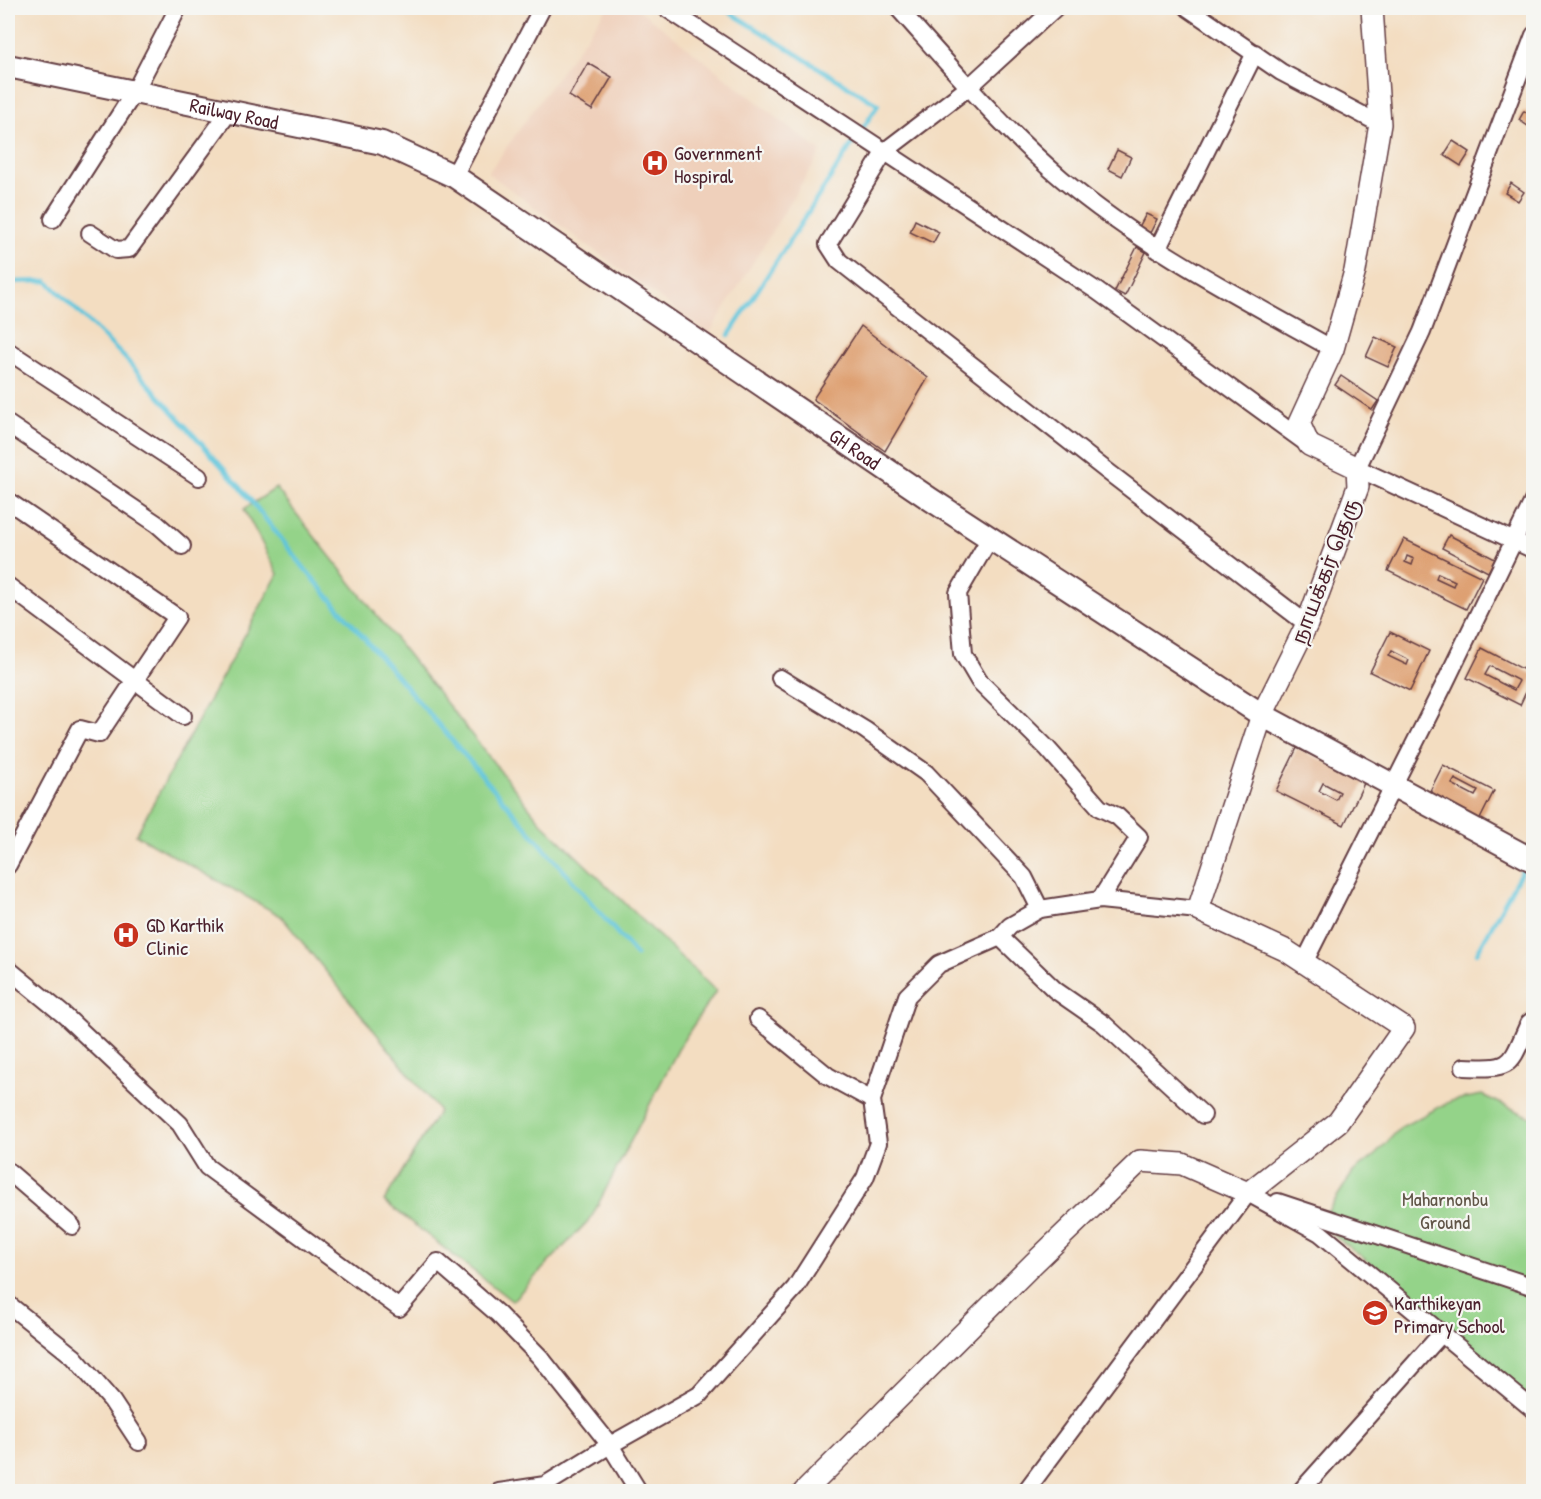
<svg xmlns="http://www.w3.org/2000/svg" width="1541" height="1499" font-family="'Patrick Hand','Noto Sans Tamil',sans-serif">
<rect width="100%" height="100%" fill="#f6f6f2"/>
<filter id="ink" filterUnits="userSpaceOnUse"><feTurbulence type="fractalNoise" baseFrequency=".0167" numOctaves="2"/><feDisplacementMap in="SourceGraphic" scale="12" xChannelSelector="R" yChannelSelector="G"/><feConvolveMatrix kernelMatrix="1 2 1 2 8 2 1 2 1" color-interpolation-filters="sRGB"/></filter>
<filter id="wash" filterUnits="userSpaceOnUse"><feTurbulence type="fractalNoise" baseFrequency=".008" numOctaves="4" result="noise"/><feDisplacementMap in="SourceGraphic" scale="24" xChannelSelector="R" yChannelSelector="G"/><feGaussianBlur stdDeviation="1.35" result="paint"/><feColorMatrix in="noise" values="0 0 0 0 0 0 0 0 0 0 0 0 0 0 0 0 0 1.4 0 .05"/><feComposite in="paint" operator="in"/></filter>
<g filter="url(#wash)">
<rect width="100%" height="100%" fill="#f3ddc1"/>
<polygon fill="#efd0bb" points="607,8 637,8 821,152 709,334 488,173"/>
<g fill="#94d389" stroke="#6f795a" stroke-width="1.5">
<polygon points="276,488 540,821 716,991 681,1044 591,1218 512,1301 384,1201 439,1111 281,916 136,835 278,574 244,509"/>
<path d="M1482 1095 1533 1118V1401C1460 1345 1396 1278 1319 1225L1353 1172 1376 1154 1401 1127 1451 1101Z"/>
</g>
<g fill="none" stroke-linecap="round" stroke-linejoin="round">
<g stroke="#5ec5db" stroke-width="4.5">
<polyline points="723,8 878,105 861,131"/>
<polyline points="8,282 47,281 124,357 241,488 305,569 636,955"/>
<polyline points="729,335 856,138"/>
<polyline points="1477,953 1526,863"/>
</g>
</g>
<g id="blocks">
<g fill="#dea072" fill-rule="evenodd">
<polygon points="588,63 612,77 592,110 569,96"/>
<polygon points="1524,111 1534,117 1531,128 1519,120"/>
<polygon points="1453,141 1470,152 1461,166 1444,155"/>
<polygon points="1117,150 1131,157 1122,176 1108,169"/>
<polygon points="1511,183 1524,192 1518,201 1505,193"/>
<polygon points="1146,214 1157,219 1149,235 1138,229"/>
<polygon points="915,220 939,232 933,243 910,232"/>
<polygon points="1137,247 1146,252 1125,296 1115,291"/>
<polygon points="861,326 928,378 885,451 813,399"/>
<polygon points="1375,337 1397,347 1388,367 1366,357"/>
<polygon points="1341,376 1378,401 1372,410 1335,385"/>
<polygon points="1449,535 1495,559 1488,572 1442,548"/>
<path d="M1404 539 1482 577 1466 609 1388 571ZM1407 556 1414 559 1412 565 1405 562ZM1438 573 1455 581 1453 586 1436 578Z"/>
<path d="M1390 632 1429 651 1410 691 1370 672ZM1391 651 1409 660 1407 665 1388 656Z"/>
<path d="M1482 648 1534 675 1520 705 1467 678ZM1490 666 1519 681 1514 690 1485 675Z"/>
<path d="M1297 748 1365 781 1344 825 1276 791ZM1323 783 1340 792 1336 800 1319 791Z"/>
<path d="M1443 765 1494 791 1479 821 1428 795ZM1455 779 1478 791 1475 796 1452 784Z"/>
</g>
</g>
</g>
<g filter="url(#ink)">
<use href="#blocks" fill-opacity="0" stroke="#633c42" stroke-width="1.5"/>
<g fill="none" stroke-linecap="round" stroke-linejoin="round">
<g stroke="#633c42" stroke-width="20">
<g id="minor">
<polyline points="666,8 1097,291 1309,445"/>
<path d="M898 8C950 66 1002 128 1062 179 1144 248 1240 297 1333 349"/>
<polyline points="1055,8 969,87 885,151 828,244 839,261 1107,471 1307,624"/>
<polyline points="1188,8 1281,72 1380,124"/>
<polyline points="1534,35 1422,332 1357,468 1534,550"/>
<polyline points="454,176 542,8"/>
<polyline points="53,219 135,91 178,8"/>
<polyline points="90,233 116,250 129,249 229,112"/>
<polyline points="1157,250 1255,53"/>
<polyline points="8,351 199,477"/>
<polyline points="8,424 157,524 182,546"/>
<polyline points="8,501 177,617 99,734 80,729 8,865"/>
<polyline points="990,538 958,593 963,654 979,681 1047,748 1100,808 1117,816 1139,837 1100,900 1198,910"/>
<polyline points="8,586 183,716"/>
<polyline points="780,678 865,730 926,773 1024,877 1040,909"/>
<polyline points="1000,937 1055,990 1104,1024 1203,1115"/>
<polyline points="1304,963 1444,685 1534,499"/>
<polyline points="8,969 64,1015 180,1124 207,1167 399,1308 438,1262 498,1314 540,1357 610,1445 699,1395 795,1288 865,1178 878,1143 872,1100 907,996 939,964 1000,937 1010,926 1040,909 1100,900"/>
<polyline points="758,1019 828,1076 872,1100"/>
<path d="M1464 1067C1514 1069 1509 1067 1529 1023L1534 1019"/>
<polyline points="8,1171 72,1226"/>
<polyline points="1278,1202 1534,1287"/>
<polyline points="8,1304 74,1357 112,1401 139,1442"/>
<polyline points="499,1492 545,1485 610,1445 639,1492"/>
<polyline points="1025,1492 1248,1193 1320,1233 1534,1410"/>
<polyline points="1300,1492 1443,1332"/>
</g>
</g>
<g stroke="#633c42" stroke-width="24">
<polyline id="tertiary" points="804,1492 1034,1263 1140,1161 1182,1164 1248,1193 1338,1122 1404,1028 1285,950 1198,910 1262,715 1307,624 1358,487 1357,468 1309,445 1299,423 1333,349 1355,271 1380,124 1372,8"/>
</g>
<g stroke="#633c42" stroke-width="26">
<g id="secondary">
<path id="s1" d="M8 66 382 143 454 176 930 499 1262 715 1534 861"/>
</g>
</g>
<use href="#minor" stroke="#fff" stroke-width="16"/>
<use href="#tertiary" stroke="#fff" stroke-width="21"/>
<use href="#secondary" stroke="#fff" stroke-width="22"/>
</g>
</g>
<defs>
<g id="hospital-disc" transform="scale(1.35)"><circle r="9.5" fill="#c8321e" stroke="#f6f6f2"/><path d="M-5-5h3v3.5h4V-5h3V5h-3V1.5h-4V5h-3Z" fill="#fff"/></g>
<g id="school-disc" transform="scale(1.35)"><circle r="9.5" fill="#c8321e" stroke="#f6f6f2"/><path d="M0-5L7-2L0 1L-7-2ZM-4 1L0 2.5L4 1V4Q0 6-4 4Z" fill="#fff"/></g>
</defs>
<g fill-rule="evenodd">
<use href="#hospital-disc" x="655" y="163"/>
<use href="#hospital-disc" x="126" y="935"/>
<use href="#school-disc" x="1375" y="1313"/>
</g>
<g text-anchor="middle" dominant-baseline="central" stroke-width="4.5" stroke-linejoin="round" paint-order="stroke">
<g font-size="20" fill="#4a1f2b" stroke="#f6f6f2">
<text stroke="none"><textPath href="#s1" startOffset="231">Railway Road</textPath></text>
<text stroke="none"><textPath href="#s1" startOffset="946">GH Road</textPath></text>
<text transform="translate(1325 571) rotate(-69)">நாயக்கர் தெரு</text>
</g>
<g font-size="20" fill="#4a1f2b" stroke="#f6f6f2" text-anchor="start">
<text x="674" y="152">Government<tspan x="674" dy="23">Hospiral</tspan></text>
<text x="146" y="924">GD Karthik<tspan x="146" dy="23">Clinic</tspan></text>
<text x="1394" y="1302">Karthikeyan<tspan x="1394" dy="23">Primary School</tspan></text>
</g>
<g font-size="20" fill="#605547" stroke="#f6f6f2">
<text x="1445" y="1198">Maharnonbu<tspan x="1445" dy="23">Ground</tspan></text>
</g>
</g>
<rect width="1541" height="1499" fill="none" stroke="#f6f6f2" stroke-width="30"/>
</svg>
